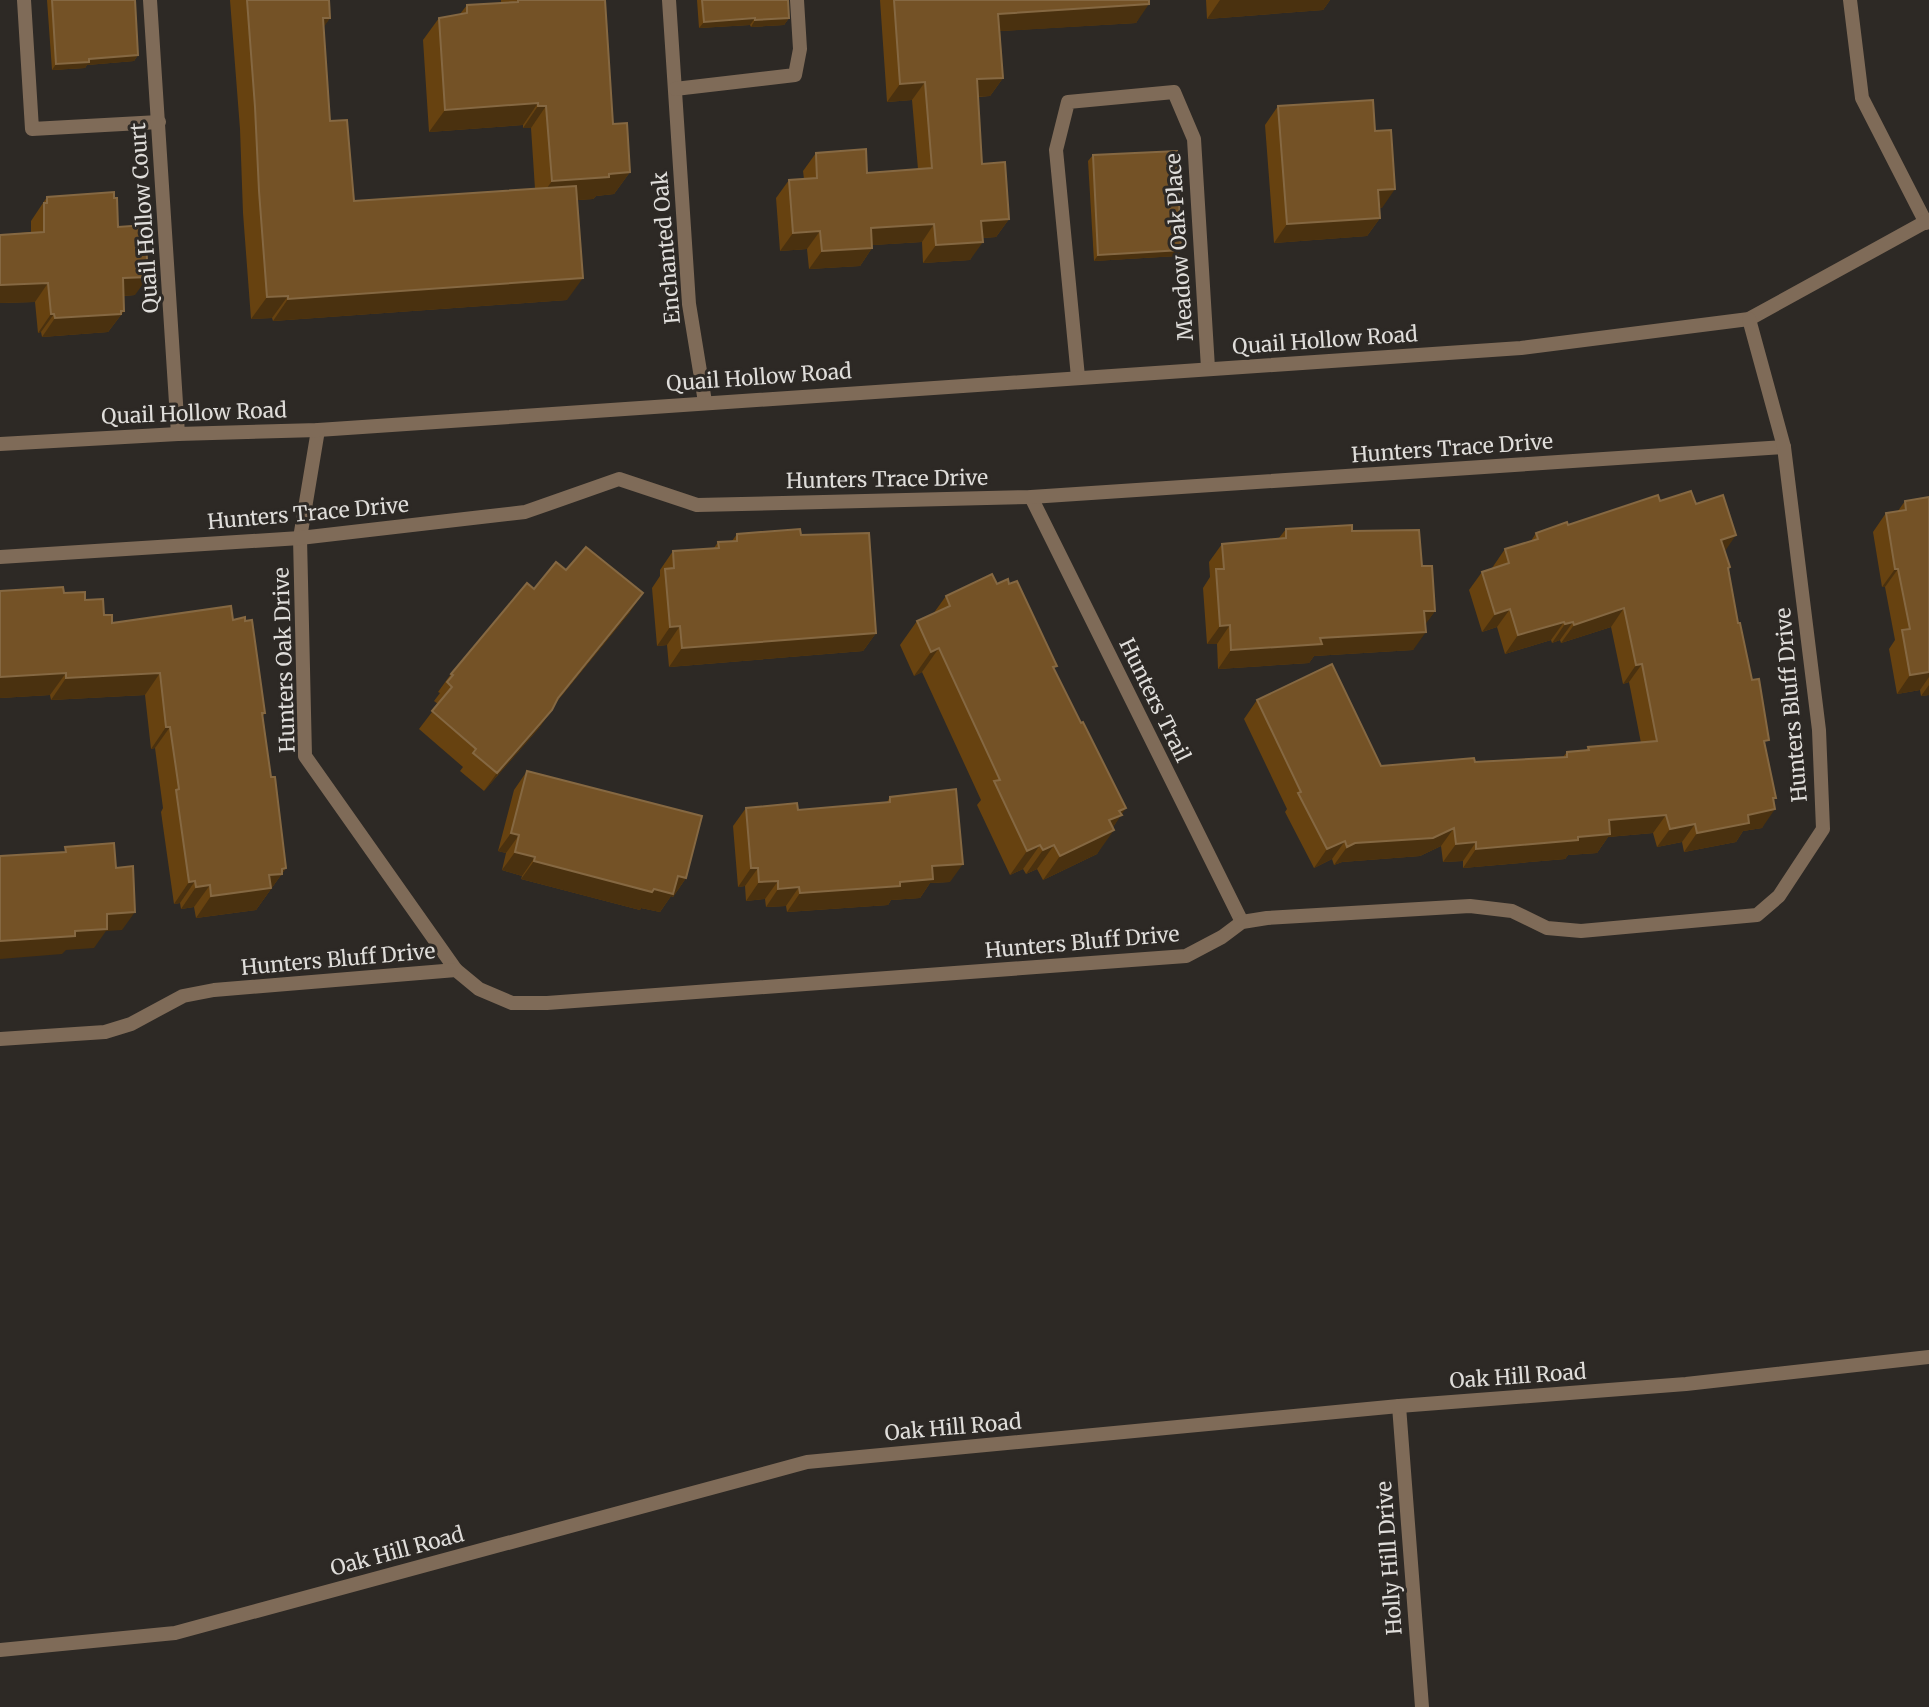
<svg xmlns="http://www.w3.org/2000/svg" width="1929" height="1707" font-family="Merriweather,serif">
<rect width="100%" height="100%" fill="#2d2925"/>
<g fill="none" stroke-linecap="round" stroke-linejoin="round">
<g stroke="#7f6b58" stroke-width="14">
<polyline points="24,0 32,129 159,122"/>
<polyline points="150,0 178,434"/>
<polyline points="669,0 689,304 705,402"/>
<polyline points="1850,0 1862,98 1926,223"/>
<polyline points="675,89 795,75 800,49 797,0"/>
<polyline points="1078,377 1056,150 1068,102 1174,92 1194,139 1208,368"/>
<polyline points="318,430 300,538 305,756 456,970"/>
<polyline points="0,444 178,434 318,430 1521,348 1749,319 1929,220"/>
<polyline points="1031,497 1242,922"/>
<polyline points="0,557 300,538 525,512 619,479 697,505 1031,497 1784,447"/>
<polyline points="0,1039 105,1032 131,1024 183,996 214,990 456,970 479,989 512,1003 547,1003 1186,956 1222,937 1242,922 1267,918 1470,906 1512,911 1547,928 1581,931 1757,915 1779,896 1823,829 1819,730 1784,447 1749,319"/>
<polyline points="1399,1406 1422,1707"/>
<polyline points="0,1650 175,1633 807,1462 1399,1406 1686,1384 1929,1357"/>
</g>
</g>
<g fill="#674210">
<polygon points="47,0 135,0 138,55 134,61 87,65 85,68 52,70"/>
<polygon points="230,0 329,0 330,18 323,27 330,121 354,201 535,189 531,128 523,128 523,125 429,132 423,40 439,18 460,14 467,5 501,3 501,0 605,0 613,124 630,172 614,194 596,196 593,199 577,200 567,300 273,321 272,318 251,319 243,213 240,129"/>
<polygon points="697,0 788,0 789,18 784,25 751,27 750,25 699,28"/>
<polygon points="880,0 1149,0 1136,23 1000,31 1003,78 990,96 978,97 982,164 1009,219 996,237 982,238 970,260 923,263 922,242 872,245 872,248 860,266 809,269 807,249 780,251 776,198 789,180 804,179 803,171 816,153 867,173 918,169 912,100 887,102"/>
<polygon points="1206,0 1330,0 1323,10 1207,19"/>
<polygon points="1278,106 1375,131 1382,208 1380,208 1380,218 1367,236 1274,243 1265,125"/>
<polygon points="1093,155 1181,250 1177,256 1094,261 1088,161"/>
<polygon points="47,197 114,198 118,227 135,295 124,296 124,311 108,332 42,337 41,332 38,333 35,302 0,303 0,235 31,232 31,221"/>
<polygon points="1929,497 1929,695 1921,696 1920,690 1897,694 1889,649 1895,640 1885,587 1882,587 1873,532 1886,513 1898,511 1905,501"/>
<polygon points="1660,501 1696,504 1725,551 1738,623 1765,746 1774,802 1762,828 1743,831 1736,842 1684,852 1682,842 1657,847 1653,833 1608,837 1597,853 1568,855 1565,859 1463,868 1463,861 1443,862 1441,846 1420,856 1342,862 1334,865 1332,859 1314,868 1285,812 1287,809 1244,719 1257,700 1381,766 1563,757 1567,752 1586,750 1588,747 1641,743 1629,682 1623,684 1611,627 1561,643 1560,640 1552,643 1551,640 1505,654 1497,627 1482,632 1469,590 1482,572 1492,568 1505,549 1531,541 1536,533"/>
<polygon points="1286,529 1352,531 1422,566 1435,611 1425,624 1413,650 1314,656 1309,663 1218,669 1217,644 1207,644 1203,588 1210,577 1209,562 1222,544 1279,538"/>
<polygon points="737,534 801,535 876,633 863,651 669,667 667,645 657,646 652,588 660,576 660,570 673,551 714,548 718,542 732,541"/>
<polygon points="566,570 630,612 554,705 539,728 484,791 460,771 463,767 419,729 438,704 434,701 440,693 438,692 451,674 534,589"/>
<polygon points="997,584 1009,584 1054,670 1121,814 1097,854 1043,880 1037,869 1026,874 1023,869 1010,875 977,805 981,800 922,672 914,676 900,645 917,621 933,614 946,596"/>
<polygon points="0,591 64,593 85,600 112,623 233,620 265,713 263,716 271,777 286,868 256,910 196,918 194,907 181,909 180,903 174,904 161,812 163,808 155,748 151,749 145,695 51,700 50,695 0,698"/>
<polygon points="527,771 686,878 673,897 671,896 660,912 641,908 640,910 521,879 522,876 502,870 506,853 498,851 514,790"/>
<polygon points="890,797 950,882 930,883 920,898 891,900 888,905 787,912 786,906 766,907 765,899 746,901 745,886 738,887 733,826 746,808 798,810 887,802"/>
</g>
<g fill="#4a310f">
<polygon points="1220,0 1330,0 1323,10 1207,19"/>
<polygon points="1149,4 1136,23 986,32 998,14"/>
<polygon points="323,18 330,18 315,40"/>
<polygon points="755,18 750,25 699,28 704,22"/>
<polygon points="789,18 784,25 751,27 755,20"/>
<polygon points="138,55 134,61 87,65 85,68 52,70 56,64 89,59"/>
<polygon points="1003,78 990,96 964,97 977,79"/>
<polygon points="925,82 912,100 887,102 900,84"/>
<polygon points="538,103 523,125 429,132 445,110"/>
<polygon points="538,106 546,106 531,128 523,128"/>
<polygon points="630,172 614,194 596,196 593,199 536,203 552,181"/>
<polygon points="1395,189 1382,208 1365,209 1378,190"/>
<polygon points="1380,218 1367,236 1274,243 1287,224"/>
<polygon points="1009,219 996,237 968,239 981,221"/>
<polygon points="934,224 922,242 858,246 871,228"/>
<polygon points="820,231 807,249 780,251 793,233"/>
<polygon points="983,242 970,260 923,263 936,245"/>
<polygon points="872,248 860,266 809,269 822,251"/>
<polygon points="1181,250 1177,256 1094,261 1098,255"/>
<polygon points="148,277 135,295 110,297 123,278"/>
<polygon points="583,278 567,300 273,321 288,299"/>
<polygon points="48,283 35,302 0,303 0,285"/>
<polygon points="288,296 272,318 251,319 267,297"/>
<polygon points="124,311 108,332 42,337 55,318"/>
<polygon points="51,314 54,314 41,332 38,333"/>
<polygon points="1736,535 1723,554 1721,540"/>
<polygon points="1895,569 1898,569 1885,587 1882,587"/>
<polygon points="643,593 630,612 545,716 558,698"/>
<polygon points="1624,608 1611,627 1561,643 1574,625"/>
<polygon points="1510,609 1497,627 1482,632 1495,614"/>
<polygon points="1424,611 1435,611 1422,629"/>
<polygon points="1564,622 1551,640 1505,654 1518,635"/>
<polygon points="1573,622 1560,640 1552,643 1565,624"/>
<polygon points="1230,625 1217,644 1207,644 1220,626"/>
<polygon points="680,626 667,645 657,646 670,627"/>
<polygon points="1426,632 1413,650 1314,656 1309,663 1218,669 1231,650 1320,638"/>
<polygon points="876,633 863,651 669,667 682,648"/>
<polygon points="939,648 922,672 914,676 931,652"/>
<polygon points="1642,664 1629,682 1623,684 1636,665"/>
<polygon points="1929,672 1929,677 1920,690 1897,694 1910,675"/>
<polygon points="66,673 50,695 0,698 0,677"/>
<polygon points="160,673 145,695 51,700 66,678"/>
<polygon points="1929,685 1929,695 1921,696"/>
<polygon points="552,710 539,728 484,791 497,773"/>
<polygon points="166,727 170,727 155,748 151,749"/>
<polygon points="1773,798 1776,798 1767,811 1775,809 1762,828 1743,831 1736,842 1684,852 1697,833 1748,815"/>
<polygon points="1126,808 1109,833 1114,830 1097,854 1043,880 1060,856 1109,820 1119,811"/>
<polygon points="1666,815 1653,833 1608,837 1597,853 1568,855 1565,859 1463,868 1476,849 1609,820"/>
<polygon points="1695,824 1682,842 1657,847 1670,829"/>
<polygon points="1454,828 1441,846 1420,856 1342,862 1334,865 1347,847 1355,843"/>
<polygon points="511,833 519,835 506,853 498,851"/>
<polygon points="1345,841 1332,859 1314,868 1327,849"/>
<polygon points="1476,842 1463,861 1443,862 1456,844"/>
<polygon points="1040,845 1023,869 1010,875 1027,851"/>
<polygon points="1054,845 1037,869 1026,874 1043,850"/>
<polygon points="515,852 535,857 522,876 502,870"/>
<polygon points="534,861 654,889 678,876 686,878 673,897 671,896 660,912 641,908 640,910 521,879"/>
<polygon points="963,864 950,882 930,883 920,898 891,900 888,905 787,912 800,893 900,882 932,866"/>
<polygon points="286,868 256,910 196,918 211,896 269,875 282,869"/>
<polygon points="751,868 758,868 745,886 738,887"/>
<polygon points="195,881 180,903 174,904 189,882"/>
<polygon points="778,881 765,899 746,901 759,882"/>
<polygon points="210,885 194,907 181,909 196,887"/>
<polygon points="799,887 786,906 766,907 778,889"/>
<polygon points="135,912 122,930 106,931 94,948 66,950 62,954 0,959 0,941 107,914"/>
</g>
<g fill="#745226" stroke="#856842" stroke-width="2">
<polygon points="52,0 135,0 138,55 89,59 89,62 56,64"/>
<polygon points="247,0 329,0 330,18 323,18 330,121 347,120 354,201 576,186 583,278 288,299 288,296 267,297 259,191 255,107"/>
<polygon points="518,0 605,0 613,124 627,123 630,172 609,174 609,177 552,181 546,106 538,106 538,103 445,110 439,18 467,13 467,5 518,2"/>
<polygon points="702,0 788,0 789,18 755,20 755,18 704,22"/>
<polygon points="894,0 1149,0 1149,4 998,14 1003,78 977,79 982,164 1005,162 1009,219 981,221 983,242 936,245 934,224 871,228 872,248 822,251 820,231 793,233 789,180 817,178 816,153 866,149 867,173 932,168 925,82 900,84"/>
<polygon points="1373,100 1375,131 1391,130 1395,189 1378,190 1380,218 1287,224 1278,106"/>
<polygon points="1177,151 1181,250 1098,255 1093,155"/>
<polygon points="114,192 114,198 117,198 118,227 145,225 148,277 123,278 124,311 121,311 121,314 55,318 54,314 51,314 48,283 0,285 0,235 44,232 44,203 47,203 47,197"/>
<polygon points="1691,491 1696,504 1723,495 1736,535 1721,540 1730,567 1728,568 1738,623 1740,623 1752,680 1759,679 1769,740 1764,741 1776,798 1773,798 1775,809 1748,815 1749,823 1697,833 1695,824 1670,829 1666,815 1609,820 1610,834 1578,837 1578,840 1476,849 1476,842 1456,844 1454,828 1433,838 1355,843 1347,847 1345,841 1327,849 1298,793 1301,792 1257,700 1332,664 1381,766 1474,758 1475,762 1567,757 1567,752 1589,750 1588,747 1657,741 1642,664 1636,665 1624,608 1574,625 1573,622 1565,624 1564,622 1518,635 1510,609 1495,614 1482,572 1509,563 1505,549 1538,539 1536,533 1567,522 1568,525 1658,495 1660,501"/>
<polygon points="1929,497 1929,672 1910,675 1902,630 1910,629 1898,569 1895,569 1886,513 1906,510 1905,501"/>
<polygon points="1352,525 1352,531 1419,530 1422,566 1432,566 1435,611 1424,611 1426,632 1320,638 1322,644 1231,650 1230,625 1220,626 1216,569 1224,569 1222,544 1286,538 1286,529"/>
<polygon points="800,529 801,535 869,533 876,633 682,648 680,626 670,627 665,569 674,568 673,551 719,548 718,542 737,541 737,534"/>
<polygon points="586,547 643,593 558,698 552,710 497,773 473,753 476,749 432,711 452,687 447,682 453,675 451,674 527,583 534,589 556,562 566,570"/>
<polygon points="992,574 997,584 1008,579 1009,584 1017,581 1057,666 1053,667 1081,723 1083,722 1126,808 1119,811 1122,815 1109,820 1114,830 1060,856 1054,845 1043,850 1040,845 1027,851 994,781 1000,780 939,648 931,652 917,621 950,606 946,596"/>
<polygon points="63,587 64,593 85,592 85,600 103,599 104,615 112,615 112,623 231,606 233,620 245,617 245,621 252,620 265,713 262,713 271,777 275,777 286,868 282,869 282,874 269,875 271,888 211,896 210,885 196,887 195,881 189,882 176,790 179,789 170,727 166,727 160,673 66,678 66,673 0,677 0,591"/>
<polygon points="527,771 702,816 686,878 678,876 673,894 654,889 652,892 534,861 535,857 515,852 519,835 511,833"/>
<polygon points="956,789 963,864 932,866 933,879 900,882 900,886 800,893 799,887 778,889 778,881 759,882 758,868 751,868 746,808 797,803 798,810 890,802 890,797"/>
<polygon points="114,843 116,868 133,866 135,912 107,914 107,929 75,931 75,936 0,941 0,856 66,852 65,847"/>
</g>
<g text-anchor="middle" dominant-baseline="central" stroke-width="6" stroke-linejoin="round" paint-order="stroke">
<g font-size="21" fill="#dfddda" stroke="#2d2925">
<text transform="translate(144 218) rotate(-94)">Quail Hollow Court</text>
<text transform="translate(1179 247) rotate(-94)">Meadow Oak Place</text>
<text transform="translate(666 248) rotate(-95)">Enchanted Oak</text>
<text transform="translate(1325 340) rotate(-4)">Quail Hollow Road</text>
<text transform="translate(759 377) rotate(-4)">Quail Hollow Road</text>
<text transform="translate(194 413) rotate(-2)">Quail Hollow Road</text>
<text transform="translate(1452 448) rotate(-4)">Hunters Trace Drive</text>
<text transform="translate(887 479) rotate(-1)">Hunters Trace Drive</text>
<text transform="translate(308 513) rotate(-5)">Hunters Trace Drive</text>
<text transform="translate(284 660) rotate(-92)">Hunters Oak Drive</text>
<text transform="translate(1155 700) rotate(64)">Hunters Trail</text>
<text transform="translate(1791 705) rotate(-95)">Hunters Bluff Drive</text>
<text transform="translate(1082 942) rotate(-5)">Hunters Bluff Drive</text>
<text transform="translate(338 959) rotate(-5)">Hunters Bluff Drive</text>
<text transform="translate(1518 1376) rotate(-4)">Oak Hill Road</text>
<text transform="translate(953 1427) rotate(-5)">Oak Hill Road</text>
<text transform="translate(397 1551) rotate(-15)">Oak Hill Road</text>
<text transform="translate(1389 1558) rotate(-94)">Holly Hill Drive</text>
</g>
</g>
</svg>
